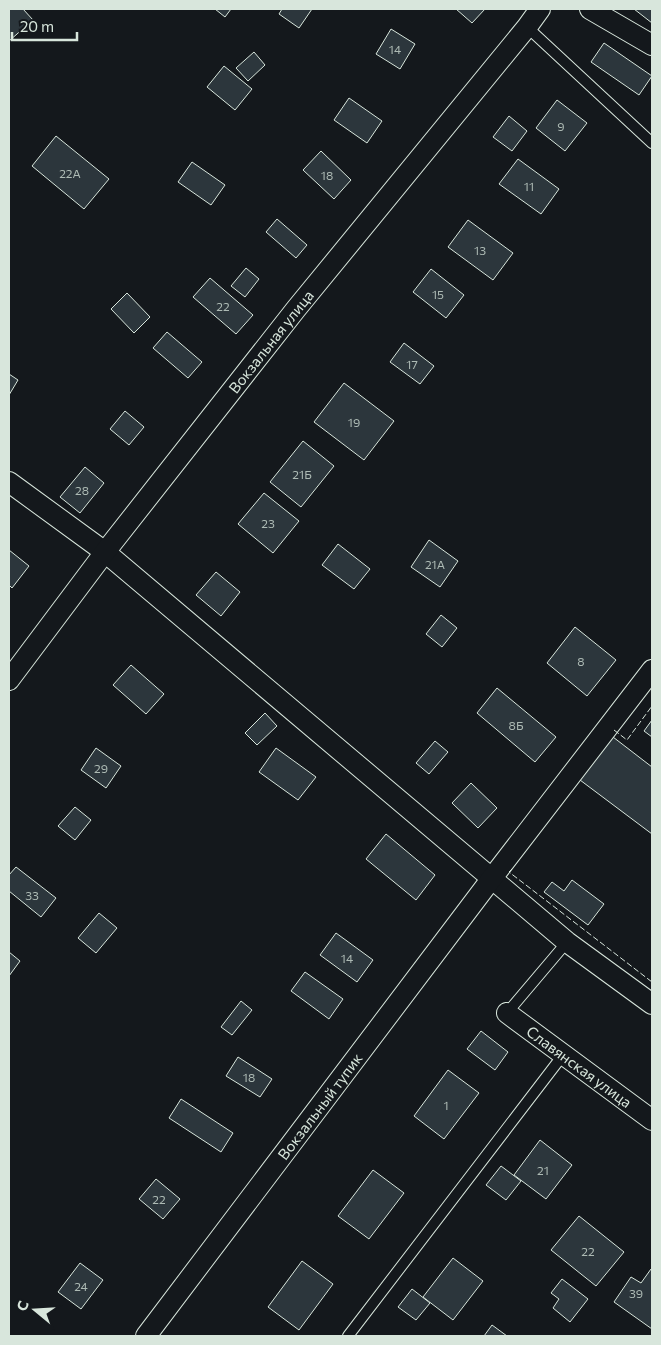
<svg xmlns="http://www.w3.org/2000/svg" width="661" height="1345" font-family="Commissioner,sans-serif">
<rect width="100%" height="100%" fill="#14181c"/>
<g fill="#2c363c" stroke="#d8e6dc">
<polygon points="9,9 23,9 33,20 9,41"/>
<polygon points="215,9 231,9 225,17"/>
<polygon points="282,9 312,9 299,28 279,14"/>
<polygon points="456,9 485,9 472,23"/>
<polygon points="634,9 652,9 652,23"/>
<polygon points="391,29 415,44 400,69 376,54"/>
<polygon points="604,43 652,76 639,95 591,62"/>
<polygon points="254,52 265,65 248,81 236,68"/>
<polygon points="224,66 252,89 235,110 207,87"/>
<polygon points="349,98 382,121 367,143 334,120"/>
<polygon points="557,100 587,123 565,151 536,128"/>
<polygon points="509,116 527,131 512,151 493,137"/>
<polygon points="56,136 109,179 84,209 32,166"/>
<polygon points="321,151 351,180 334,199 303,170"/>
<polygon points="518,159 559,189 541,214 499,184"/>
<polygon points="192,162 225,185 211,205 178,182"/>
<polygon points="277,219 307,245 296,258 266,232"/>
<polygon points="468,220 513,253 493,280 448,247"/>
<polygon points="246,268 259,279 245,297 231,286"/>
<polygon points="431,269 464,295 446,318 413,292"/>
<polygon points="210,278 253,315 236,334 193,297"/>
<polygon points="127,293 150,317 134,333 111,309"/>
<polygon points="167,332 202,362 188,378 153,348"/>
<polygon points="404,343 434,366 420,384 390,362"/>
<polygon points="9,374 18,380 9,395"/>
<polygon points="344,383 394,421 364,460 314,422"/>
<polygon points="125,411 144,427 129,445 110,429"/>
<polygon points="303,441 334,466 301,507 270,482"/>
<polygon points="85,467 104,483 80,513 60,497"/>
<polygon points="264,493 299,521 273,553 238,524"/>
<polygon points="429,540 458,561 440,587 411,567"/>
<polygon points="338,544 370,569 354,589 322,565"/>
<polygon points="9,550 29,566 12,588 9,585"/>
<polygon points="216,572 240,592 221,616 196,595"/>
<polygon points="441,615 457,628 442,647 426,634"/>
<polygon points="575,627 616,660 587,696 547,663"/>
<polygon points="131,665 164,694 146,714 113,685"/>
<polygon points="497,688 556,737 535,762 477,713"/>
<polygon points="265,713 277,726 257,745 245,733"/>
<polygon points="652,720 652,737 644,731"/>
<polygon points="613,737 652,767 652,834 580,780"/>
<polygon points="435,741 448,752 429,774 416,763"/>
<polygon points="96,748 121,766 106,788 81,770"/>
<polygon points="276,748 316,777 298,800 259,772"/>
<polygon points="471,783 497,808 478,828 452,803"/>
<polygon points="75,807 91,820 75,840 58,826"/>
<polygon points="386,834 435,875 416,900 366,859"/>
<polygon points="16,867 56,898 41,917 9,891 9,875"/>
<polygon points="572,880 604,904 588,925 544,892 552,882 564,891"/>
<polygon points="99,913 117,928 96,953 78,938"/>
<polygon points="336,933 373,960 357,982 320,955"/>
<polygon points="9,952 20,961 9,976"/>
<polygon points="305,972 343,999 329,1019 291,991"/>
<polygon points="241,1001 252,1010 232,1035 221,1027"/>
<polygon points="481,1031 508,1052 495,1070 467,1049"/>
<polygon points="238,1057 272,1079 260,1097 226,1076"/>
<polygon points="448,1070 479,1093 444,1139 414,1116"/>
<polygon points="181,1099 233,1133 221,1152 169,1118"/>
<polygon points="540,1140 572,1165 546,1199 514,1175"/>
<polygon points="501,1166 521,1181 506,1200 486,1185"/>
<polygon points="373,1170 404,1193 369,1239 338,1216"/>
<polygon points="156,1179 180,1199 163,1219 139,1199"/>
<polygon points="579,1216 624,1252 596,1286 551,1250"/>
<polygon points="453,1258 483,1281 453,1320 423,1297"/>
<polygon points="302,1261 333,1284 299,1330 268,1307"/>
<polygon points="80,1263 103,1280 81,1309 58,1292"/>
<polygon points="651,1269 652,1270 652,1329 614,1302 631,1277 641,1283"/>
<polygon points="562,1279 588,1299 570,1322 553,1308 559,1299 551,1293"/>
<polygon points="412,1289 430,1303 416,1320 398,1307"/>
<polygon points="492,1325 507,1336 484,1336"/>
</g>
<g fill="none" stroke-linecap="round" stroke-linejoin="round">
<g stroke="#d8e6dc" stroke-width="12">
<g id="service">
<polyline points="527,27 652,143"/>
<polyline points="507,1013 567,942"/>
<polyline points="348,1336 563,1055"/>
</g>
</g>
<g stroke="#d8e6dc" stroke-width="22">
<g id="minor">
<polyline points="590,9 652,45"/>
<polyline points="9,482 105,552 567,942 652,1004"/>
<path id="s1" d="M9 680 105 552 296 309 527 27 540 9"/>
<path id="s2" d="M507 1013 652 1120"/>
<path id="s3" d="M146 1336 492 878 652 670"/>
</g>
</g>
<use href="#service" stroke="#14181c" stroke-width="10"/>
<use href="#minor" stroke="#14181c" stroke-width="20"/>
<g stroke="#d8e6dc" stroke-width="1" stroke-dasharray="6 2.5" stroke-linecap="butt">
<polyline points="614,730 627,740 652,706"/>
<polyline points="512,869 509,872 652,982"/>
</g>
</g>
<g text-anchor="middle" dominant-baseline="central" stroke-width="4" stroke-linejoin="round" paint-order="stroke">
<g font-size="12" fill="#adbab4">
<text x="395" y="49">14</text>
<text x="561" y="126">9</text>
<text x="70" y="173">22А</text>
<text x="327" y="175">18</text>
<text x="529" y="186">11</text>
<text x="480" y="250">13</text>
<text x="438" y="294">15</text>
<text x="223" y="306">22</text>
<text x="412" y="364">17</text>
<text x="354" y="422">19</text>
<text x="302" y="474">21Б</text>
<text x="82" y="490">28</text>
<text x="268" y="523">23</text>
<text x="435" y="564">21А</text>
<text x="581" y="661">8</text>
<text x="516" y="725">8Б</text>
<text x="101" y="768">29</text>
<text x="32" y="895">33</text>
<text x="347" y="958">14</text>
<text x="249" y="1077">18</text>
<text x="446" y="1105">1</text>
<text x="543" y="1170">21</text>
<text x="159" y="1199">22</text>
<text x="588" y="1251">22</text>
<text x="81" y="1286">24</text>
<text x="636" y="1293">39</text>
</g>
<g font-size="15" fill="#d8e6dc" stroke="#14181c">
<text stroke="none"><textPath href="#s1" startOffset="428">Вокзальная улица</textPath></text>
<text stroke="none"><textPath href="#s2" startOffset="90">Славянская улица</textPath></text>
<text stroke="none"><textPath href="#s3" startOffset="288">Вокзальный тупик</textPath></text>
</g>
</g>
<rect width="661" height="1345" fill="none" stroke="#d8e6dc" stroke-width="20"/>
<g transform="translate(35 1310) rotate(288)" stroke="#14181c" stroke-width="4" paint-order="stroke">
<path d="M0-4L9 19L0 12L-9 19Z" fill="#d8e6dc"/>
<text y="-8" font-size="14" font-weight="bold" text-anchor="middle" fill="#d8e6dc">С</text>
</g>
<path d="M12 32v8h65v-8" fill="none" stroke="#d8e6dc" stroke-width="2.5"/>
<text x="20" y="32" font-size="15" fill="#d8e6dc" stroke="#14181c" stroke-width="4" paint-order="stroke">20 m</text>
</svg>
